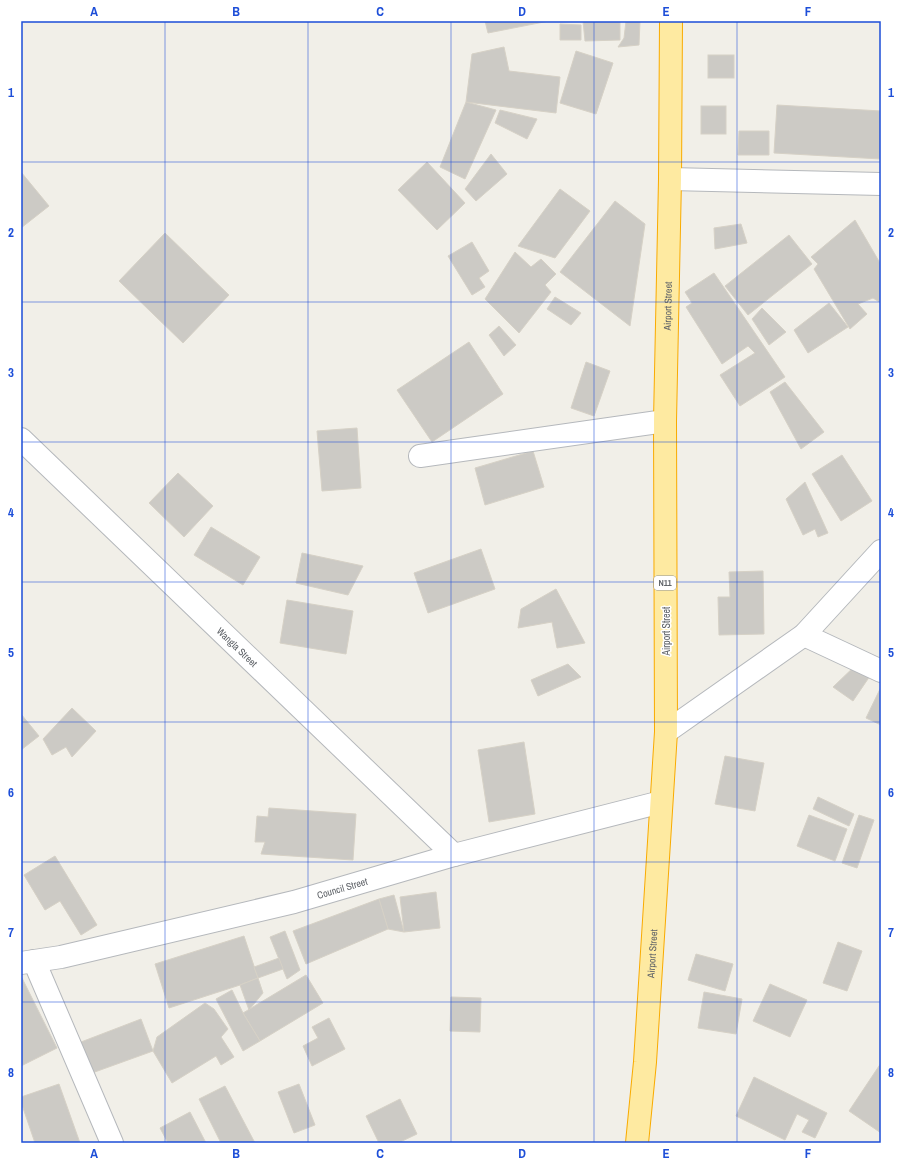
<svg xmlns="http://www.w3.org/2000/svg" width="902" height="1164" font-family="'Archivo Narrow',sans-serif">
<rect width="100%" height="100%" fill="#f1efe8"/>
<g fill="#cccac5" stroke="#d6d1c6">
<polygon points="485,21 549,21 488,33"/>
<polygon points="583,21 620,21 620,40 585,41"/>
<polygon points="626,21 640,21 639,45 618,47 624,38"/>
<polygon points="560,24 581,25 581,40 560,40"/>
<polygon points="504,47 509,71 560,77 556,113 466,102 472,54"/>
<polygon points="576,51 613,63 596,114 560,103"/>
<rect x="708" y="55" width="26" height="23"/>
<polygon points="466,102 496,110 465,179 440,167"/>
<polygon points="777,105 881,111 881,159 774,153"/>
<rect x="701" y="106" width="25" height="28"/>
<polygon points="500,110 537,119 527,139 495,123"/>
<polygon points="739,131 769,131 769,155 738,155"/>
<polygon points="491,154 507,174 476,201 465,189"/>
<polygon points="427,162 465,203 437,230 398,190"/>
<polygon points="21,172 49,206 21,228"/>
<polygon points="560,189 590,211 555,258 518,246"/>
<polygon points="615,201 645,224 630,326 560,272"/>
<polygon points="855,220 880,263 881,303 873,298 858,304 867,314 850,329 814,269 818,264 811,257"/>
<polygon points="741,224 747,243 715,249 714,228"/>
<polygon points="165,233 229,295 183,343 119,281"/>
<polygon points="789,235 812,264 748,315 725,286"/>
<polygon points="472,242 489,271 479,278 485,287 472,295 448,256"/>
<polygon points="515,252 531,267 541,259 556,274 545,285 551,292 519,333 485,299"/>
<polygon points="714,273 785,377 740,406 720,375 755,353 748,346 722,364 686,307 692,303 685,292"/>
<polygon points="555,297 581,313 571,325 547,309"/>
<polygon points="829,303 848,327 808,353 794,330"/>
<polygon points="762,308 786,332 769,345 752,319"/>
<polygon points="499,326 516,345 504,356 489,335"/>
<polygon points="469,342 503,394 432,442 397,390"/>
<polygon points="586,362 610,371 594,416 571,408"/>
<polygon points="785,382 824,432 801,449 770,392"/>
<polygon points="357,428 361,488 322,491 317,431"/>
<polygon points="533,451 544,487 485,505 475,468"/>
<polygon points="842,455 872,501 841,521 812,474"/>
<polygon points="178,473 213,506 184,537 149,503"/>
<polygon points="805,482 828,533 818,537 815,529 803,535 786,499"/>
<polygon points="211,527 260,557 243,585 194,555"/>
<polygon points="481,549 495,589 428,613 414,573"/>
<polygon points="302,553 363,566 348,595 296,583"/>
<polygon points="763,571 764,634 719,635 718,597 730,597 729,572"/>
<polygon points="556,589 585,643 557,648 552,622 518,628 521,609"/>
<polygon points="287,600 353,611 346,654 280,643"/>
<polygon points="568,664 581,677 538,696 531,680"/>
<polygon points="857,664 872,673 853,701 833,687"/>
<polygon points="881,687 881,725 866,718"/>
<polygon points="72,708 96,731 72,757 66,747 52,755 43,739"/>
<polygon points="21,714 39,736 21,750"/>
<polygon points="524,742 535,814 489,822 478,750"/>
<polygon points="725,756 764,763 755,811 715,804"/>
<polygon points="818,797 854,814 849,826 813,809"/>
<polygon points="269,808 356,814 353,860 261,854 265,842 255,842 257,816 268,817"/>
<polygon points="809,815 847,829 835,861 797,846"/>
<polygon points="859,815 874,820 857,868 842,863"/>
<polygon points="55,856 97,925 81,935 60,901 45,910 24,875"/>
<polygon points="436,892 440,928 404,932 400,897"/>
<polygon points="394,895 404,932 388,929 379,899"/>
<polygon points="379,899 388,929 306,964 293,931"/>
<polygon points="285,931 300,970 287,979 270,937"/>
<polygon points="244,936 258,978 240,985 169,1008 155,964"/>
<polygon points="838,942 862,951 847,991 823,983"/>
<polygon points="696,954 733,964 725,991 688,980"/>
<polygon points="279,958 283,969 258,978 254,967"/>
<polygon points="306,975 323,1003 260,1041 243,1013"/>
<polygon points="21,978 22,978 57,1048 21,1066"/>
<polygon points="258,978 263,993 249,1010 240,985"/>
<polygon points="770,984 807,1000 790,1037 753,1021"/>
<polygon points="232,990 243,1013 260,1041 243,1051 216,999"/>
<polygon points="704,992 742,999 736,1034 698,1028"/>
<polygon points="451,997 481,998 480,1032 450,1031"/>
<polygon points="205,1003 214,1009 228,1029 221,1037 234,1057 221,1065 216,1056 172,1083 153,1051 157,1037"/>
<polygon points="329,1018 345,1049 312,1066 303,1046 318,1038 312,1027"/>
<polygon points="141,1019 153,1051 92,1073 81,1042"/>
<polygon points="881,1063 881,1133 849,1111"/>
<polygon points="754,1077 827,1113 815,1138 802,1132 809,1120 797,1114 785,1140 736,1116"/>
<polygon points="59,1084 80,1143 35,1143 21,1102 21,1097"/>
<polygon points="299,1084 315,1125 294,1133 278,1092"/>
<polygon points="225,1086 255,1143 221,1143 199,1099"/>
<polygon points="400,1099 417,1134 398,1143 379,1143 366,1116"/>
<polygon points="190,1112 206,1143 168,1143 160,1128"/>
</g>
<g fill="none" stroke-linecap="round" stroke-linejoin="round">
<g stroke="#b5b8bc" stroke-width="24">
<g id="minor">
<polyline points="670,179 881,184"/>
<path id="s1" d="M21 439 454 855"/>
<polyline points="420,456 665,421"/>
<polyline points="804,635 881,671"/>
<polyline points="666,732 804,635 881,551"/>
<polyline points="34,961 112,1143"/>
</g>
</g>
<g stroke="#b5b8bc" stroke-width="24">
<g id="tertiary">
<path id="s2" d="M21 963 61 957 294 902 454 855 661 802"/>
</g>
</g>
<g stroke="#f9ab00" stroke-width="24">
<g id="trunk">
<path id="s3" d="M637 1143 645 1062 666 732 665 421 670 179 671 21"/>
</g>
</g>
<use href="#minor" stroke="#fff" stroke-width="22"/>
<use href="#tertiary" stroke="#fff" stroke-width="22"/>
<use href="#trunk" stroke="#feeaa1" stroke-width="22"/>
</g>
<path fill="none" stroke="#1d4ed8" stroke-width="1" stroke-opacity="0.55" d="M165 21V1143M308 21V1143M451 21V1143M594 21V1143M737 21V1143M21 162H881M21 302H881M21 442H881M21 582H881M21 722H881M21 862H881M21 1002H881"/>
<g text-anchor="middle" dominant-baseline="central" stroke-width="3" stroke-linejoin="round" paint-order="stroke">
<rect fill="#fff" stroke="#8f9295" stroke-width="1" x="654" y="576" width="22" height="14" rx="3"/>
<g font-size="9" font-weight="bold" fill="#5f6368">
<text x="665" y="583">N11</text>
</g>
<g font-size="10" fill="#5f6368" stroke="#fff">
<text stroke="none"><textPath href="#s3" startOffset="838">Airport Street</textPath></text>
<text transform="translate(666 631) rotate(-90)">Airport Street</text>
<text stroke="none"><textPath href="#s1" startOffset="300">Wangla Street</textPath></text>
<text stroke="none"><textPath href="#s2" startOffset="330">Council Street</textPath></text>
<text stroke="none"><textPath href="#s3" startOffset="190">Airport Street</textPath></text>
</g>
</g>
<rect width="902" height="1164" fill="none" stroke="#ffffff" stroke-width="44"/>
<rect x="22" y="22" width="858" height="1120" fill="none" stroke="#1d4ed8" stroke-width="1.5"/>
<g font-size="13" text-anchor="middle" font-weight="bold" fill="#1d4ed8">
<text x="94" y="16">A</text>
<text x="236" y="16">B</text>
<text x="380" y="16">C</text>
<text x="522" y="16">D</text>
<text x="666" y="16">E</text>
<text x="808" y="16">F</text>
<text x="11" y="97">1</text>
<text x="891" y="97">1</text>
<text x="11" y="237">2</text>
<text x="891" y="237">2</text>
<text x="11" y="377">3</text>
<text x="891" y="377">3</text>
<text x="11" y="517">4</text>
<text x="891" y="517">4</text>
<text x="11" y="657">5</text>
<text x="891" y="657">5</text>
<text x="11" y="797">6</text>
<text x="891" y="797">6</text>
<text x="11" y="937">7</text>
<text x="891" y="937">7</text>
<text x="11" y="1077">8</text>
<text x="891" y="1077">8</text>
<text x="94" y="1158">A</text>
<text x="236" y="1158">B</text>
<text x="380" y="1158">C</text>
<text x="522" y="1158">D</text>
<text x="666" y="1158">E</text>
<text x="808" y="1158">F</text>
</g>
</svg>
